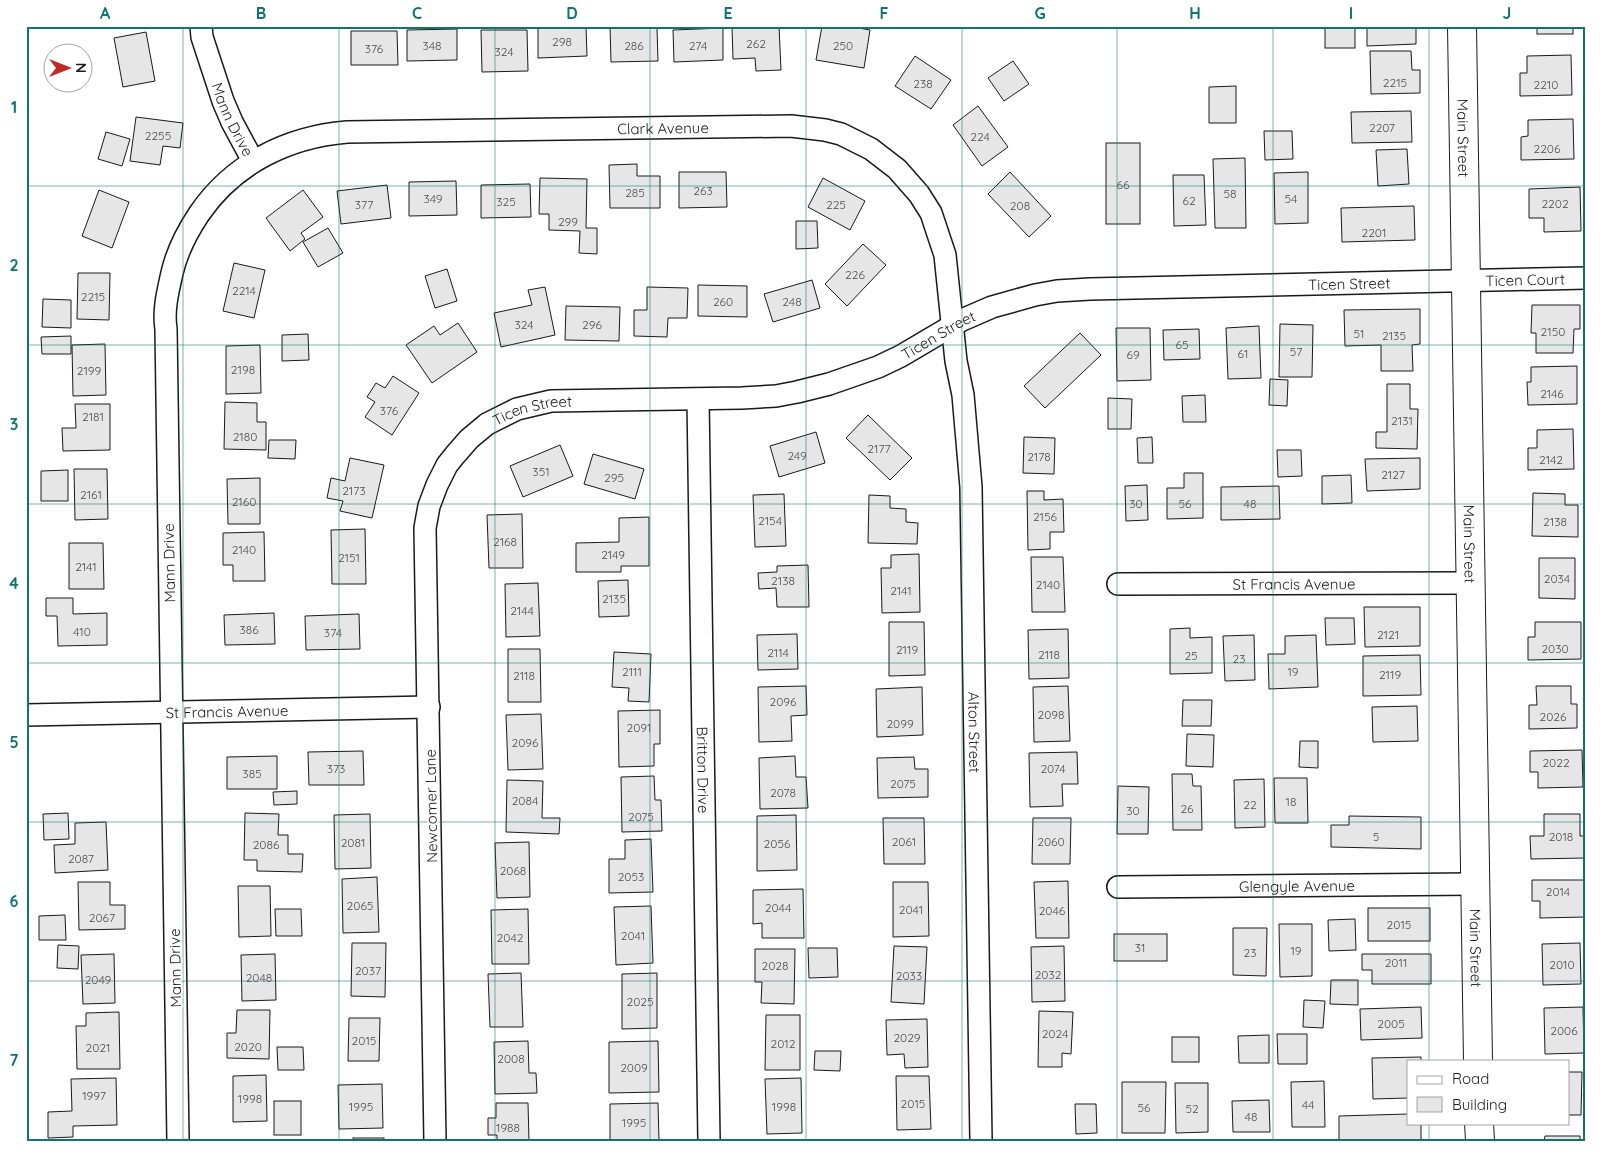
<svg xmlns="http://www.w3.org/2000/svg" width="1612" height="1167" font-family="Quicksand,sans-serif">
<rect width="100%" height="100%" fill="#fff"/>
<g fill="#e6e6e6" stroke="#1a1a1a">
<polygon points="538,26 586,26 587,56 538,58"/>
<polygon points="610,26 657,28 658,61 611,62"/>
<polygon points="779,26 781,70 756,71 755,58 733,59 732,27"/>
<polygon points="822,26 847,26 870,30 864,68 816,60"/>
<rect x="1325" y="26" width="30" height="22"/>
<polygon points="1367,26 1416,26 1416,44 1367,46"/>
<rect x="1537" y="26" width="36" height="8"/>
<polygon points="723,28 723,60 674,62 673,30"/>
<polygon points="457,29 457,60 407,61 407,30"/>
<polygon points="481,30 527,30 528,71 482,72"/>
<polygon points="351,31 397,31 398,65 351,65"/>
<polygon points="146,32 155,81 123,87 114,38"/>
<polygon points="1370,51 1411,51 1412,70 1420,70 1420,93 1371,94"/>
<polygon points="1571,55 1572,95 1520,96 1520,73 1527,73 1527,56"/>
<polygon points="915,56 951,80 931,109 895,86"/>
<polygon points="1013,61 1029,84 1004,101 988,78"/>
<polygon points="1236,86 1236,123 1209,123 1209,87"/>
<polygon points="978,106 1008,147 982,166 953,125"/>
<polygon points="1411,111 1412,142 1352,143 1351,112"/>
<polygon points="136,117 183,123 180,148 163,146 160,165 130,161"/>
<polygon points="1573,119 1574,159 1521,160 1521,137 1528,136 1528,120"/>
<polygon points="1264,131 1292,131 1293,159 1265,160"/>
<polygon points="106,132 130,139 122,166 98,159"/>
<rect x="1106" y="143" width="34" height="81"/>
<polygon points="1407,149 1409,184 1378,186 1376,150"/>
<polygon points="1245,158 1246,228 1215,228 1213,159"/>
<polygon points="637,164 637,176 660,176 660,208 610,208 609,165"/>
<polygon points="679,172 726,172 727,207 679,208"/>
<polygon points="1010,172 1051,216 1029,237 988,194"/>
<polygon points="1308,172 1308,223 1275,224 1274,173"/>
<polygon points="1173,175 1204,175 1206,225 1174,226"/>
<polygon points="540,178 587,179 586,228 597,228 597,254 579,253 580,231 549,230 549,214 539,214"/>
<polygon points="823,178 865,201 850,230 808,207"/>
<polygon points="456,181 457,215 409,216 409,182"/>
<polygon points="530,184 531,217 481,218 481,185"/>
<polygon points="387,185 391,218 341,224 337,191"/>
<polygon points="1580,187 1581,231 1544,232 1544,218 1529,218 1529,189"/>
<polygon points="99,190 129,202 112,248 82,236"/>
<polygon points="303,190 323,217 301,233 305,239 290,251 266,218"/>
<polygon points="1414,206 1415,240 1342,242 1341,208"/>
<polygon points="796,221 817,221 818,248 796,249"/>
<polygon points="328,228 343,253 318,267 303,242"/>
<polygon points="863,244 886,265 847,306 825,284"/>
<polygon points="234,263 265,270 254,318 223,311"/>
<polygon points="447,269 457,301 435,308 425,276"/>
<polygon points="78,273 110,273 109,320 77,319"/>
<polygon points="812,280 820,308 773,322 764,294"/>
<polygon points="698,285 747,286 747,317 698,316"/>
<polygon points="545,287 555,335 501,347 494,313 532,305 528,290"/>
<polygon points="647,287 688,288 687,318 668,318 667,337 634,336 634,310 647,310"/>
<polygon points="43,299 71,300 71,328 42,327"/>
<polygon points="1532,305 1580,305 1580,329 1574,329 1573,353 1536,353 1536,333 1531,333"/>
<polygon points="566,306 620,307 619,341 565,340"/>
<polygon points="1420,309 1420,344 1412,345 1413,371 1381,371 1381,345 1345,346 1344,310"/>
<polygon points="458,323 477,352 432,383 406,345 434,326 440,335"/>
<polygon points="1280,324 1313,325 1312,377 1279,377"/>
<polygon points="1259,326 1261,378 1228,379 1226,328"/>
<polygon points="1116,328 1150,328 1151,380 1117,381"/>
<polygon points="1199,329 1200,359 1164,360 1163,330"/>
<polygon points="1080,333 1101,355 1045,408 1024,386"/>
<polygon points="308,334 309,360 282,361 282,335"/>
<polygon points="71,336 71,354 42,354 41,337"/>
<polygon points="105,344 106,395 73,396 72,345"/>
<polygon points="260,345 261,393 226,394 226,346"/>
<polygon points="1577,366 1577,404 1528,405 1527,382 1531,382 1531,367"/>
<polygon points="393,376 419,393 392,435 365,417 375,402 367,397 376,383 385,388"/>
<polygon points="1270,379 1288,380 1287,406 1269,405"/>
<polygon points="1387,384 1410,384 1410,409 1418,409 1417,449 1376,448 1376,432 1387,432"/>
<polygon points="1205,395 1206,422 1183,422 1182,396"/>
<polygon points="1108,398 1132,399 1131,429 1108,429"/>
<polygon points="225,402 257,403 257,422 266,422 266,450 224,449"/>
<polygon points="75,404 110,404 110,450 63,451 62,428 76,428"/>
<polygon points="868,415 912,458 890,480 846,438"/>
<polygon points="1573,429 1574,469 1528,470 1528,448 1537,448 1537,430"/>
<polygon points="816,432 825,463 779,477 770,446"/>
<polygon points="1024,437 1055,438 1054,474 1023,473"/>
<polygon points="1152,437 1153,463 1138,463 1137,438"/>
<polygon points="269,440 296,440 295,459 268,458"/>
<polygon points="560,445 573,476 523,497 510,466"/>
<polygon points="1277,450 1301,450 1302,476 1278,477"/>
<polygon points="593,454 644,469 635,499 584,484"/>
<polygon points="350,458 384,465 372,518 340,511 343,501 327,498 331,478 345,481"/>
<polygon points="1420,458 1420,489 1367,491 1365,459"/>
<polygon points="74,469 107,469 108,519 75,520"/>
<polygon points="68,470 68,501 41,501 41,471"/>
<polygon points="1184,473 1203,473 1203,518 1167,519 1167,488 1184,488"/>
<polygon points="1351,475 1352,503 1322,504 1322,476"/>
<polygon points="260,478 260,524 228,524 227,479"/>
<polygon points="1147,485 1148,520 1126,521 1125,486"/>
<polygon points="1279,486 1280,519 1221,520 1221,487"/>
<polygon points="1027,491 1044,491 1044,500 1063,499 1064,532 1050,532 1050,549 1028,550"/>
<polygon points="1533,493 1565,494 1565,505 1578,505 1578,537 1532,536"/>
<polygon points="784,494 786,546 755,547 753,495"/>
<polygon points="869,495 890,496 890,508 906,509 906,522 918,523 917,544 868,543"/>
<polygon points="522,514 523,568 489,568 487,515"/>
<polygon points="649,517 649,566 621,566 621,572 576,572 576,543 619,542 619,518"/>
<polygon points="365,529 366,584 332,584 331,530"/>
<polygon points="264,532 265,581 233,581 233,565 223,565 223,533"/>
<polygon points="69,543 103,543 104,589 69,589"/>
<polygon points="919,554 920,612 882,613 881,568 891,568 891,555"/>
<polygon points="1031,557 1063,557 1065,612 1032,612"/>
<polygon points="1539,558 1575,558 1575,599 1539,598"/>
<polygon points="808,565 809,607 777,607 776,588 759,589 758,573 777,572 777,566"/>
<polygon points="628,580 629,616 599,617 598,581"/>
<polygon points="538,583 540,636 506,637 505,584"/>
<polygon points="46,598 73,598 73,614 107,613 107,645 58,646 57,616 46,616"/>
<polygon points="1364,607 1420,607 1420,646 1365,647"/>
<polygon points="274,613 275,644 225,645 224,615"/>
<polygon points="359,614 360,649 306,650 305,616"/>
<polygon points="1325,618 1354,618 1355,644 1326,645"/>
<polygon points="889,622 924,622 925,675 889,676"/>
<polygon points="1535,622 1581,622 1581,659 1528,660 1528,637 1535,637"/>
<polygon points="1190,628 1190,638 1212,637 1212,673 1170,674 1170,629"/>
<polygon points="1068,629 1069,678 1029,679 1028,630"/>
<polygon points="797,634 798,669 758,670 757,635"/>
<polygon points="1254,635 1255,680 1225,681 1223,636"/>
<polygon points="1316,635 1318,687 1269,689 1268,654 1285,654 1285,636"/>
<polygon points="508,649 540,649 541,702 508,702"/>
<polygon points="614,652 651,654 649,702 628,701 629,688 612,687"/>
<polygon points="1420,655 1421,695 1363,696 1363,656"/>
<polygon points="806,686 807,715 791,716 792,741 759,742 758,687"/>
<polygon points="1068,686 1070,741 1034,742 1033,687"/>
<polygon points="1536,686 1571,686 1571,704 1577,704 1577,728 1529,729 1529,705 1537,705"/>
<polygon points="922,687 923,735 877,737 876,689"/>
<polygon points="1183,700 1212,700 1211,726 1182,726"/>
<polygon points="1417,706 1418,741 1373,742 1372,707"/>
<polygon points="660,710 660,744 654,744 654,766 619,767 618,711"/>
<polygon points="541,714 543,769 508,770 506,715"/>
<polygon points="1187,734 1214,735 1213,767 1186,766"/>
<polygon points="1300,741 1318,741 1318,768 1299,767"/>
<polygon points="1582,750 1583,787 1538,788 1538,772 1530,772 1530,751"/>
<polygon points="363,751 364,785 309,785 308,752"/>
<polygon points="1077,752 1078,784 1062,784 1063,806 1030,807 1029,753"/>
<polygon points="277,756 277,789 227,789 227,757"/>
<polygon points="795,756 796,777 806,777 808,808 760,809 759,758"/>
<polygon points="914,757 915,769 928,769 928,797 878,798 877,758"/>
<polygon points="1172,774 1192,774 1193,786 1201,786 1202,830 1173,830"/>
<polygon points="654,776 655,800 661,800 662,831 622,832 621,777"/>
<polygon points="1274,778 1307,778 1308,823 1275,823"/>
<polygon points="1264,779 1265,827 1235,828 1234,780"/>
<polygon points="507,780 543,781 542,818 560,818 559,834 506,832"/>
<polygon points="1118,786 1149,787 1148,834 1117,834"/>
<polygon points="297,791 297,804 274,805 273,792"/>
<polygon points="68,813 69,839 44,840 43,814"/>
<polygon points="245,813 279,814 278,835 288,835 288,854 303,854 302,872 257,871 257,860 244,860"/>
<polygon points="370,814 371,868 335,869 334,815"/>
<polygon points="1544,814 1580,814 1580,836 1586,836 1586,858 1531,859 1530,836 1544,836"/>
<polygon points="796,815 797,870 757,871 757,816"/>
<polygon points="1349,816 1421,817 1421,849 1331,847 1331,825 1349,825"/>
<polygon points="883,818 924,818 925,864 884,864"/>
<polygon points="1033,818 1071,818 1070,864 1032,864"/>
<polygon points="106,822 108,870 55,873 54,845 75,844 75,823"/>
<polygon points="651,839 653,892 609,893 609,859 625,859 625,840"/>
<polygon points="529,842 530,897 497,898 495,843"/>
<polygon points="377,877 379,932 343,933 342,879"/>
<polygon points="1532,880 1584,880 1585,917 1540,918 1540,901 1532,901"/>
<polygon points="1068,881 1069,938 1036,938 1034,882"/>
<polygon points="78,882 110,882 110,905 125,905 125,929 79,930"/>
<polygon points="893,882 928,882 929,936 893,937"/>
<polygon points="238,886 270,886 271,936 239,937"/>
<polygon points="803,889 804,938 762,938 762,923 753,924 753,890"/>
<polygon points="651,906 653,963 616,965 614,907"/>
<rect x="1368" y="908" width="62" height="33"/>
<polygon points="275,909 301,909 302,936 276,936"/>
<polygon points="528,909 529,964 492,964 491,910"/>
<polygon points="65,915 66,940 39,940 39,916"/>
<polygon points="1355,919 1356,950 1329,951 1328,920"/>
<polygon points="1279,924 1312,924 1312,976 1280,977"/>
<polygon points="1233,928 1267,928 1266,976 1233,975"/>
<rect x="1114" y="934" width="53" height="27"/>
<polygon points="352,943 386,943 385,997 351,996"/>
<polygon points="1580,943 1581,984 1543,985 1542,944"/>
<polygon points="58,945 79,946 78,969 57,968"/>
<polygon points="894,946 927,947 924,1004 891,1002"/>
<polygon points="1064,946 1065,1001 1032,1002 1031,947"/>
<polygon points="808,948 837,948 838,977 809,978"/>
<polygon points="755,949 795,949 794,1004 761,1003 762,982 755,982"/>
<polygon points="114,954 115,1003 83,1004 81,955"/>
<polygon points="275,954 276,1000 242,1001 241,955"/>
<polygon points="1362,954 1431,954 1431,984 1372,984 1372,970 1362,970"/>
<polygon points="521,973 523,1027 490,1027 488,974"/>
<polygon points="657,973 657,1028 622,1029 622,974"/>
<polygon points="1331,980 1358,980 1358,1005 1330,1004"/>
<polygon points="1304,1000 1325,1001 1323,1028 1303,1027"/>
<polygon points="1421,1007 1422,1038 1361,1040 1360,1009"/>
<polygon points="1583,1007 1584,1053 1545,1054 1544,1008"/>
<polygon points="237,1010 270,1010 269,1059 227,1058 227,1033 236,1033"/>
<polygon points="1039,1011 1073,1012 1071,1054 1062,1053 1062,1067 1038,1067"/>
<polygon points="119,1012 120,1069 77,1069 76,1026 86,1026 86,1013"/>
<polygon points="766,1015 800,1015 800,1070 765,1070"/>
<polygon points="349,1018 380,1018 379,1061 348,1061"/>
<polygon points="927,1019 928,1067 905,1068 904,1054 887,1055 886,1020"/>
<polygon points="1277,1034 1307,1034 1307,1064 1278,1064"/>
<polygon points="1269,1035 1269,1063 1239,1063 1238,1036"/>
<rect x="1172" y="1037" width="27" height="25"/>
<polygon points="528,1041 529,1073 536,1073 537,1093 495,1094 494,1042"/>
<polygon points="658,1041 659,1092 609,1093 609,1042"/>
<polygon points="277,1047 303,1047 304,1070 278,1070"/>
<polygon points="815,1051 841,1051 840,1071 814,1070"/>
<polygon points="1421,1057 1421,1061 1408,1061 1408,1098 1373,1099 1372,1058"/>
<polygon points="1568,1072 1582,1072 1581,1115 1568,1115"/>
<polygon points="266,1075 267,1121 233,1122 233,1076"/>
<polygon points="896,1076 929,1076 931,1129 897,1130"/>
<polygon points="116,1078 117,1125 73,1126 73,1137 48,1138 48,1112 72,1111 71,1079"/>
<polygon points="801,1078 802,1133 767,1134 765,1079"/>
<polygon points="1324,1081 1325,1127 1292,1127 1291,1082"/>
<polygon points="1122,1082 1166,1082 1165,1133 1122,1133"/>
<polygon points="1175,1083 1208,1083 1208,1132 1176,1133"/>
<polygon points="382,1084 383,1128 339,1129 338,1085"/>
<polygon points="1269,1100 1270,1132 1233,1132 1232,1101"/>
<rect x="274" y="1101" width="27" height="34"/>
<polygon points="496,1103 528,1103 529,1141 497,1141 497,1135 488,1135 488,1118 496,1118"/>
<polygon points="658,1103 659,1141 610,1141 610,1104"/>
<polygon points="1075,1104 1096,1104 1097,1133 1076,1134"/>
<polygon points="1408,1114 1408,1123 1421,1123 1421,1141 1339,1141 1339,1116"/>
<polygon points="1545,1136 1580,1136 1580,1141 1544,1141"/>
<rect x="353" y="1138" width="31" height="3"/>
</g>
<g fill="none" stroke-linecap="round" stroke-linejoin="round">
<g stroke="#1a1a1a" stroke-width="24">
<g id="street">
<path id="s1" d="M201 26 202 37 223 101 232 122 253 161"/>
<path id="s2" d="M698 399 709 1141"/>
<path id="s3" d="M1118 584 1471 583"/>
<path id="s4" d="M26 715 429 707"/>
<path id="s5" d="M1118 887 1475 884"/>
<path id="s6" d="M178 1141 166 329C163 310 168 291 172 273 177 251 187 232 199 214 233 164 287 137 347 132L791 126 825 130 841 134 871 149 897 169 919 194 931 213 945 255 956 361 963 395 971 487 981 1141"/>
<path id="s7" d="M435 1141 425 528 429 506 437 485 447 465 455 455 469 439 487 424 517 409 551 401 742 398 776 396 797 392 829 384 878 367 901 356 962 320 992 307 1035 295 1057 291 1090 289 1586 278"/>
</g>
</g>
<g stroke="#1a1a1a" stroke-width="30">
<g id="secondary">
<path id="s8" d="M1462 26 1478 1061"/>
<polyline points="1479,1123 1480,1141"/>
</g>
</g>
<use href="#street" stroke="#fff" stroke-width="21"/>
<use href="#secondary" stroke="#fff" stroke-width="28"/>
</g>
<path fill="none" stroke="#0f766e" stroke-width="1" stroke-opacity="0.55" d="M183 26V1141M339 26V1141M495 26V1141M650 26V1141M806 26V1141M962 26V1141M1117 26V1141M1273 26V1141M1429 26V1061M26 186H1586M26 345H1586M26 504H1586M26 663H1586M26 822H1586M26 981H1586M1429 1123V1141"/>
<g text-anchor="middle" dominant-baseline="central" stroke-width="4" stroke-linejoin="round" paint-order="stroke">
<g font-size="12" fill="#4d4d4d">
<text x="562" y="41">298</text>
<text x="756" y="43">262</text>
<text x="432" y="45">348</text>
<text x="634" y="45">286</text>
<text x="698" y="45">274</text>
<text x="843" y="45">250</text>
<text x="374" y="48">376</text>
<text x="504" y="51">324</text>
<text x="1395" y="82">2215</text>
<text x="923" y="83">238</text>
<text x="1546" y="84">2210</text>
<text x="1382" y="127">2207</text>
<text x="158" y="135">2255</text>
<text x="980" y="136">224</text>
<text x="1547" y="148">2206</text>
<text x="1123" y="184">66</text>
<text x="703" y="190">263</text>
<text x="635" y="192">285</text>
<text x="1230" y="193">58</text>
<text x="433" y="198">349</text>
<text x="1291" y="198">54</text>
<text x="1189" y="200">62</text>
<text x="506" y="201">325</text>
<text x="1555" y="203">2202</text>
<text x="364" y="204">377</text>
<text x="836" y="204">225</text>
<text x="1020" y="205">208</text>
<text x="568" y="221">299</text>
<text x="1374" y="232">2201</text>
<text x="855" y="274">226</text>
<text x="244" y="290">2214</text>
<text x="93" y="296">2215</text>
<text x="723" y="301">260</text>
<text x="792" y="301">248</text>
<text x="524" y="324">324</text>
<text x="592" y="324">296</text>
<text x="1553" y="331">2150</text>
<text x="1359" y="333">51</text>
<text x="1394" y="335">2135</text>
<text x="1182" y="344">65</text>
<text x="1296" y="351">57</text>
<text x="1243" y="353">61</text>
<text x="1133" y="354">69</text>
<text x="243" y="369">2198</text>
<text x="89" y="370">2199</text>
<text x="1552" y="393">2146</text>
<text x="389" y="410">376</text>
<text x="93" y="416">2181</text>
<text x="1402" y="420">2131</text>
<text x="245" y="436">2180</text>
<text x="879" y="448">2177</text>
<text x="797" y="455">249</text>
<text x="1039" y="456">2178</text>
<text x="1551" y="459">2142</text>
<text x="541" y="471">351</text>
<text x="1393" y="474">2127</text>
<text x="614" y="477">295</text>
<text x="354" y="490">2173</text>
<text x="91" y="494">2161</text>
<text x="244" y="501">2160</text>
<text x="1136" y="503">30</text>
<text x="1185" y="503">56</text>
<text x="1250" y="503">48</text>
<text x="1045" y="516">2156</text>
<text x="770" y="520">2154</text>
<text x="1555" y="521">2138</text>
<text x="505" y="541">2168</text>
<text x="244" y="549">2140</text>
<text x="613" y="554">2149</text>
<text x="349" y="557">2151</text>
<text x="86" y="566">2141</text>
<text x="1557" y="578">2034</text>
<text x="783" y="580">2138</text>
<text x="1048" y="584">2140</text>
<text x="901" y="590">2141</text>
<text x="614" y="598">2135</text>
<text x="522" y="610">2144</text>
<text x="249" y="629">386</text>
<text x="82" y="631">410</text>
<text x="333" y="632">374</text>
<text x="1388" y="634">2121</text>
<text x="1555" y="648">2030</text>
<text x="907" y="649">2119</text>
<text x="778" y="652">2114</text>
<text x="1049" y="654">2118</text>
<text x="1191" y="655">25</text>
<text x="1239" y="658">23</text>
<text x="632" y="671">2111</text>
<text x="1293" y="671">19</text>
<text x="1390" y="674">2119</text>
<text x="524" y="675">2118</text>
<text x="783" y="701">2096</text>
<text x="1051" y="714">2098</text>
<text x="1553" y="716">2026</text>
<text x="900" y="723">2099</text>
<text x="639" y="727">2091</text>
<text x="525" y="742">2096</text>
<text x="1556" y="762">2022</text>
<text x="336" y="768">373</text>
<text x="1053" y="768">2074</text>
<text x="252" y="773">385</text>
<text x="903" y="783">2075</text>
<text x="783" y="792">2078</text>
<text x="525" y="800">2084</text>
<text x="1291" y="801">18</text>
<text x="1250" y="804">22</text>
<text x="1187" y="808">26</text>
<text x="1133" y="810">30</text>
<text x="641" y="816">2075</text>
<text x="1376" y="836">5</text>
<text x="1561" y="836">2018</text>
<text x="904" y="841">2061</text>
<text x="1051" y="841">2060</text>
<text x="353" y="842">2081</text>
<text x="777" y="843">2056</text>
<text x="266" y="844">2086</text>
<text x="81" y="858">2087</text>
<text x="513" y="870">2068</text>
<text x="631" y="876">2053</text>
<text x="1558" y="891">2014</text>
<text x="360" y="905">2065</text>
<text x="778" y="907">2044</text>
<text x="911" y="909">2041</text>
<text x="1052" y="910">2046</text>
<text x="102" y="917">2067</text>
<text x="1399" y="924">2015</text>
<text x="633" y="935">2041</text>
<text x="510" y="937">2042</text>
<text x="1140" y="947">31</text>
<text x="1296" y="950">19</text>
<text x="1250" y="952">23</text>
<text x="1396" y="962">2011</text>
<text x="1562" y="964">2010</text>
<text x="775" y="965">2028</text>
<text x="368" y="970">2037</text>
<text x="1048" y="974">2032</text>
<text x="909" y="975">2033</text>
<text x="259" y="977">2048</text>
<text x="98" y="979">2049</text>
<text x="640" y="1001">2025</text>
<text x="1391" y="1023">2005</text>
<text x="1564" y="1030">2006</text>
<text x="1055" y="1033">2024</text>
<text x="907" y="1037">2029</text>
<text x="364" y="1040">2015</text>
<text x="783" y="1043">2012</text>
<text x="248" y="1046">2020</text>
<text x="98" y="1047">2021</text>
<text x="511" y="1058">2008</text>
<text x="634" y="1067">2009</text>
<text x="94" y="1095">1997</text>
<text x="250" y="1098">1998</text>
<text x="913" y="1103">2015</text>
<text x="1308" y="1104">44</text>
<text x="361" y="1106">1995</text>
<text x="784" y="1106">1998</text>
<text x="1144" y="1107">56</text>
<text x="1192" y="1108">52</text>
<text x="1251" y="1116">48</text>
<text x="634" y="1122">1995</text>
<text x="508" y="1127">1988</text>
</g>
<g font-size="15" fill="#1a1a1a" stroke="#fff">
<text stroke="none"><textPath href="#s1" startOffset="99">Mann Drive</textPath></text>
<text stroke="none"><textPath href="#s6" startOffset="1425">Clark Avenue</textPath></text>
<text stroke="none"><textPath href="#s8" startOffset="112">Main Street</textPath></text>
<text stroke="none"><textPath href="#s7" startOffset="1802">Ticen Court</textPath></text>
<text stroke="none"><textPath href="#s7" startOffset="1626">Ticen Street</textPath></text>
<text stroke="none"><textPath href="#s7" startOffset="1206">Ticen Street</textPath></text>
<text stroke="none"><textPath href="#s7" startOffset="786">Ticen Street</textPath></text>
<text stroke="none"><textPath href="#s8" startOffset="518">Main Street</textPath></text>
<text transform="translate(169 563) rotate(-91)">Mann Drive</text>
<text stroke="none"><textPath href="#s3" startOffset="176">St Francis Avenue</textPath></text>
<text stroke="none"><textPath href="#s4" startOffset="201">St Francis Avenue</textPath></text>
<text stroke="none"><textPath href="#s6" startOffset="2249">Alton Street</textPath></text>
<text stroke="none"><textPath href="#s2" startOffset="371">Britton Drive</textPath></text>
<text transform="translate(431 806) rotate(-91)">Newcomer Lane</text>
<text stroke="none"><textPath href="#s5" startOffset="179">Glengyle Avenue</textPath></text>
<text stroke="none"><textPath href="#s8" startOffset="922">Main Street</textPath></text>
<text transform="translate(175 968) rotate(-91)">Mann Drive</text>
</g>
</g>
<rect width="1612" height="1167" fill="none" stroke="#ffffff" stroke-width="55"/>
<rect x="1407" y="1060" width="162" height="65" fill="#ffffff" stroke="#a3a3a3"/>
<rect x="1417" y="1076" width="25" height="8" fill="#ffffff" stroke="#a3a3a3"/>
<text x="1452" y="1084" font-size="15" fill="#1a1a1a">Road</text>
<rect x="1417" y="1097" width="25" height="15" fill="#e6e6e6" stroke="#a3a3a3"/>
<text x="1452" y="1110" font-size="15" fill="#1a1a1a">Building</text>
<g transform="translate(68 68) rotate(90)"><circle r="24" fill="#ffffff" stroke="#a3a3a3"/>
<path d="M0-4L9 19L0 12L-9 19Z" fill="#c62828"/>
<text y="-8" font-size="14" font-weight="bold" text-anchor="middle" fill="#1a1a1a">N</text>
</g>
<rect x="28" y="28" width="1556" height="1112" fill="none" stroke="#0f766e" stroke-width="2"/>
<g font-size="16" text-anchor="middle" font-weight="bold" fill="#0f766e">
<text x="105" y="19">A</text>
<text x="261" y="19">B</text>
<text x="417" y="19">C</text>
<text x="572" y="19">D</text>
<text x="728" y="19">E</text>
<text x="884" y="19">F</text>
<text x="1040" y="19">G</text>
<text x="1195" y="19">H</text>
<text x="1351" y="19">I</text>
<text x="1507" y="19">J</text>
<text x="14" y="113">1</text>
<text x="14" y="271">2</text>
<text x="14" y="430">3</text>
<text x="14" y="589">4</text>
<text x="14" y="748">5</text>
<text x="14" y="907">6</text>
<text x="14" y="1066">7</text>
</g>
</svg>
